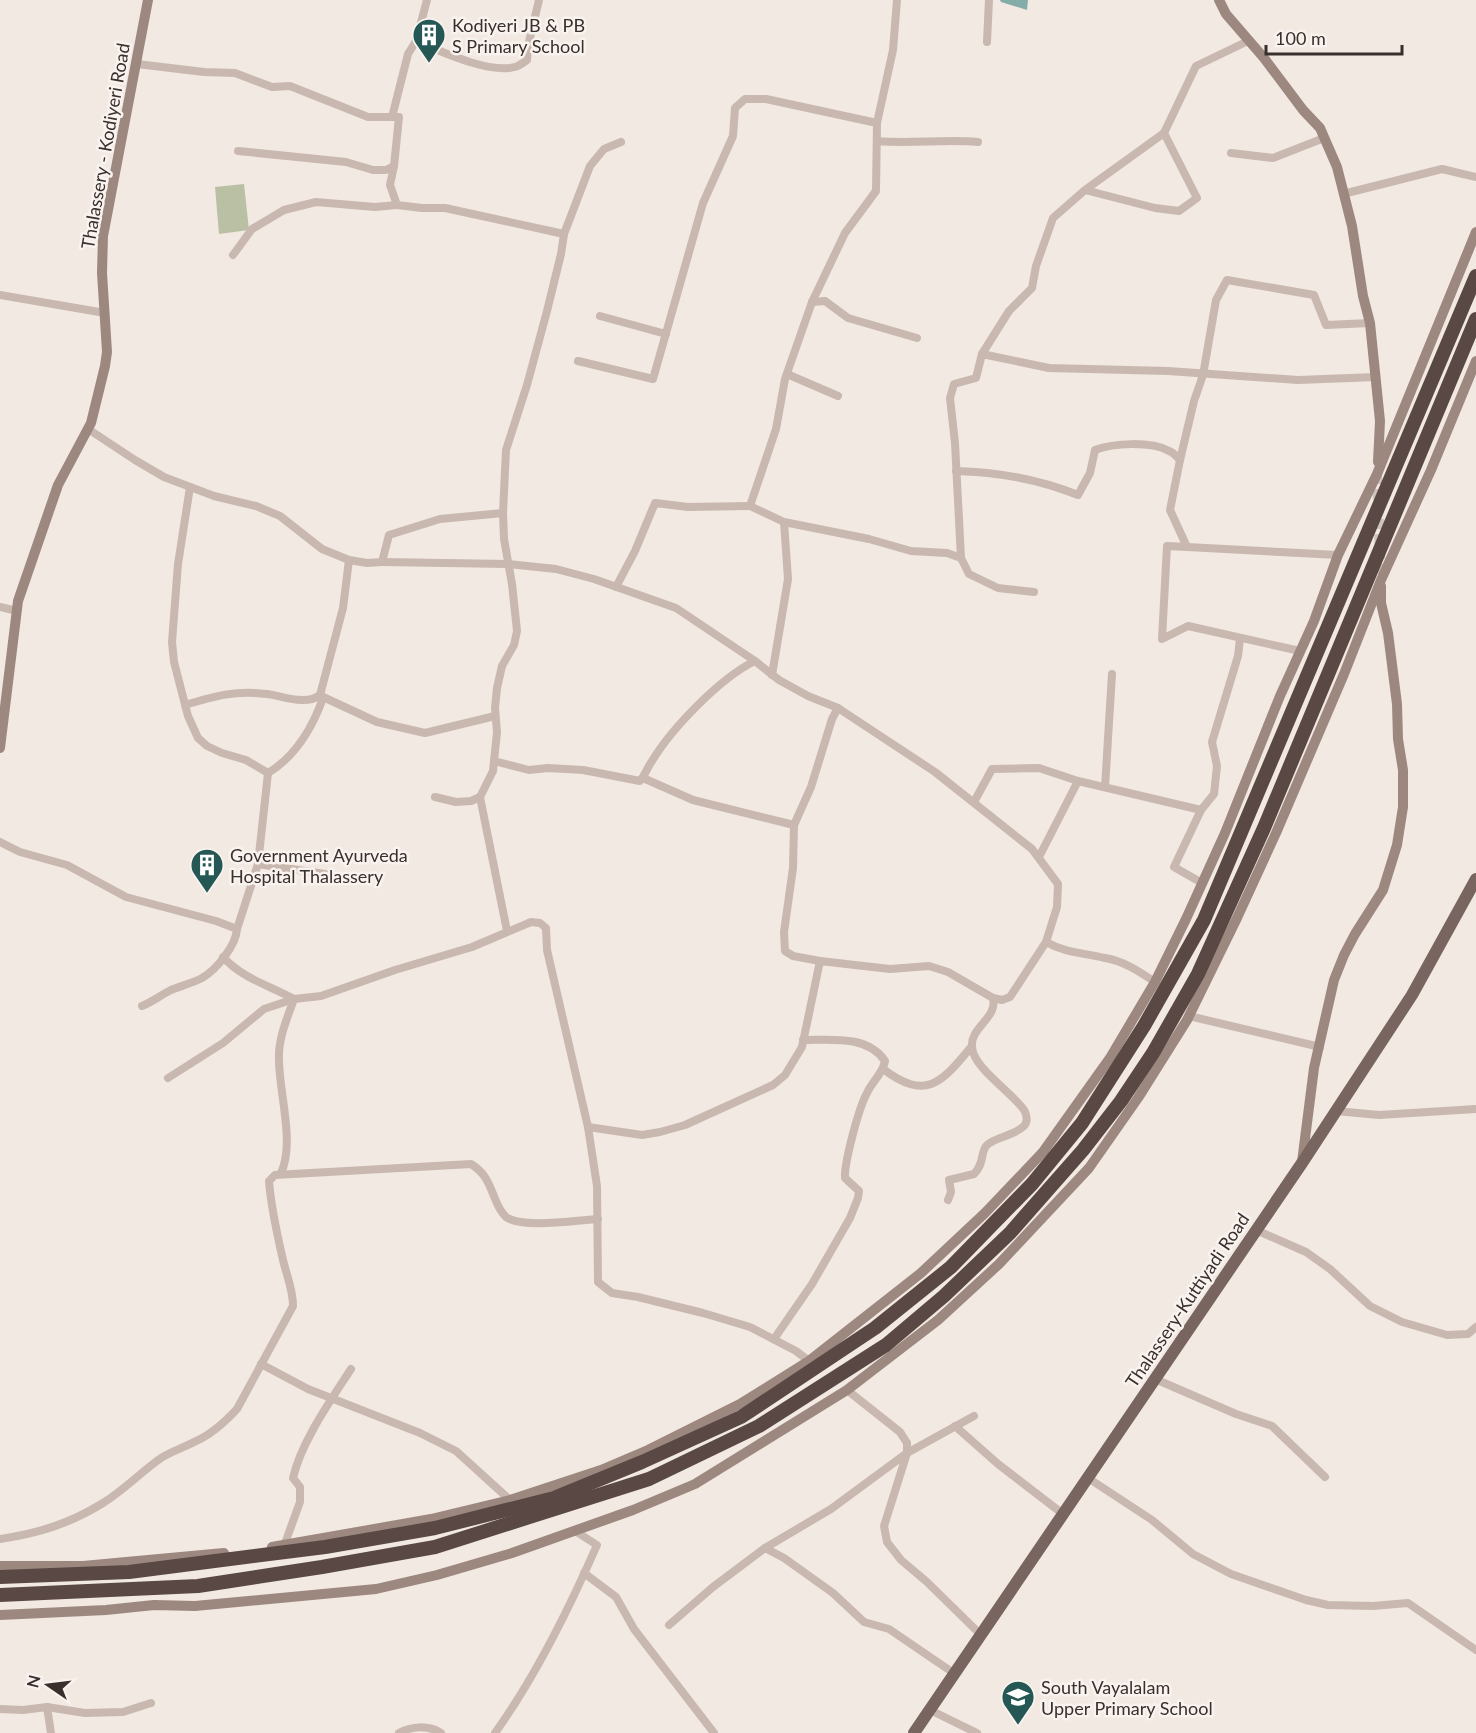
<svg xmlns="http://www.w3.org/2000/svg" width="1476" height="1733" font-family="Lato,sans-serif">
<rect width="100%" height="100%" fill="#f2e9e2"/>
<polygon fill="#b9c0a3" points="244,184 249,230 219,234 215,187"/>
<polygon fill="#84aca9" points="1000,0 1028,0 1027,10 1001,2"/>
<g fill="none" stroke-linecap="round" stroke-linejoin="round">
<polyline stroke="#cdc4be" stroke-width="10" stroke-dasharray="10 5" stroke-linecap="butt" points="1377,474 1381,580"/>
<g stroke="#c9b8af" stroke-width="8">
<path d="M416 41C440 51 489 74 515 67 519 66 523 63 527 60L528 46 539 0"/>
<polyline points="987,42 989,0"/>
<polyline points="137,64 204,72 235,73 272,87 290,86 368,117 399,117 394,166 390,185 397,205 422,208 445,208 564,234"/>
<polyline points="392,117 408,54 416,41 427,0"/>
<polyline points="1164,133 1196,66 1248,41"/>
<path d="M878 141C911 144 944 139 978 142"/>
<polyline points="238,151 346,162 373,170 386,170 394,166"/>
<polyline points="1231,153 1273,158 1324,138"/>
<polyline points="1343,194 1442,169 1476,177"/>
<polyline points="233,255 252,229 284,210 316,202 375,207 397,205"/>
<polyline points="0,295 105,313"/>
<polyline points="812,302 825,301 848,318 917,338"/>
<polyline points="600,316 666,334"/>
<polyline points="982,354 1009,311 1032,288 1036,266 1053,218 1085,190 1155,208 1179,211 1197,198 1164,133 1085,190"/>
<polyline points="578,361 653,379 703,203 733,136 735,108 745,99 766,99 877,123"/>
<polyline points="787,374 838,396"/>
<polyline points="88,429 135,460 164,477 214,496 256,506 280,516 322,549 349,560 367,563 382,562 389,535 440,519 503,513 504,539 512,584 517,631 514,645 502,666 497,688 495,708 497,732 493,771 480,797 471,801 456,802 435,797"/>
<path d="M956 471C1000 472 1038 479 1078 495L1090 473 1095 450C1113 443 1151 441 1169 451 1173 452 1177 457 1180 460"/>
<polyline points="190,487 178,564 172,642 174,662 188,716 198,738 207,746 222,753 246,760 268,773"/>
<polyline points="503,513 506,450 527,385 547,311 561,254 564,234 590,166 604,149 621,142"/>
<polyline points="784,522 869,539 911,551 947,553 961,558 969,574 998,588 1034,592"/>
<polyline points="1187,547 1167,546 1162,639 1188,626 1300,651"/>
<polyline points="1338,555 1187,547 1170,510 1180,460 1194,401 1203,375 1216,300 1227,280 1314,295 1326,325 1370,323"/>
<polyline points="961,558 955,443 950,398 954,384 976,378 982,354 1049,368 1168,371 1298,380 1376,377"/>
<polyline points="382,562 508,564 556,569 594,579 676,608 755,661"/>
<polyline points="616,587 635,551 655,503 688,507 750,506"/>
<polyline points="0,607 17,611"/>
<polyline points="772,675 788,579 784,522 750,506 776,429 785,379 812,302 845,233 876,191 877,123 893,50 897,0"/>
<polyline points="321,696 377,722 425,733 495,716"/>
<path d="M185 705C215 696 235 690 267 694 283 696 306 706 320 695L343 608 349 560"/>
<path d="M494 761 529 770 548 768 583 770 640 781C645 775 647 768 652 761 672 728 720 678 755 661L779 680 808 696 838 708 935 772 1032 849 1058 884 1057 907 1046 942C1065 953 1085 953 1105 958 1124 961 1140 972 1155 982"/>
<polyline points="643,778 693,800 794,825"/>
<polyline points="1105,787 1112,674"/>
<polyline points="480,797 507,931"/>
<polyline points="974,802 992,769 1039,768 1078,781"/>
<path d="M0 842 20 852 67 865 126 897 216 921 237 929C236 946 216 970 202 978 192 983 181 986 171 990 161 995 152 1002 142 1006"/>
<polyline points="1039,857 1078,781 1201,810"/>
<polyline points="258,864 325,874"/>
<polyline points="1202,883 1174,867 1201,810 1214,794 1217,766 1212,742 1238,656 1240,639"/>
<path d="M237 929 258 864 268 773C296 756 312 729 323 698"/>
<path d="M223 957C243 979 269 985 294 999"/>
<polyline points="820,961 793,956 785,951 784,932 793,868 794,825 811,787 832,719 838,708"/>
<polyline points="993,998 1002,1000 1010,997 1046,942"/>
<polyline points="1189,1016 1320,1047"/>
<path d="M883 1069C927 1102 942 1082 972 1046"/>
<polyline points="168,1078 223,1043 264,1009 294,999 321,996 395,970 472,947 531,922 540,923 546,928 547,950 588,1127 597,1186 598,1282 612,1293 638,1297 703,1313 750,1327 796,1351 809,1361"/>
<polyline points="1336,1111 1379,1115 1476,1109"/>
<path d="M588 1127 642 1135 660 1132 685 1125 773 1085 785 1075 802 1047 820 961 890 969 929 966 948 972 993 998C998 1018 970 1027 972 1047 973 1068 1013 1093 1024 1110 1027 1115 1028 1122 1024 1126 1014 1136 995 1137 987 1145 980 1152 985 1163 974 1174L949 1180 951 1192 948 1200"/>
<path d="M281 1173C296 1141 277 1087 279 1053 280 1034 288 1016 294 999"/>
<polyline points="1256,1230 1306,1252 1330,1269 1370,1306 1402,1322 1447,1335 1468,1334 1476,1327"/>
<path d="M774 1339 812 1284 850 1218 858 1198 859 1191 845 1178C844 1163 859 1107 867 1093 872 1082 883 1073 885 1061 868 1035 831 1040 803 1040"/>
<polyline points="261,1364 308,1389 420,1433 456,1451 510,1500"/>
<polyline points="1155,1379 1236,1414 1272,1426 1325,1477"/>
<polyline points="847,1390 900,1432 907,1443 907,1453 884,1526 887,1542 901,1560 927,1582 981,1635"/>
<polyline points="955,1426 998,1464 1063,1514"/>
<polyline points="1088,1478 1152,1520 1193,1554 1231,1574 1306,1600 1328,1605 1373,1606 1408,1603 1476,1650"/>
<path d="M0 1539C39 1533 69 1524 103 1503 124 1490 141 1472 161 1458 172 1451 183 1448 194 1442 211 1435 225 1422 237 1409L293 1306C293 1289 287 1277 283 1260 277 1234 271 1208 269 1181L275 1175 471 1164C487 1174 489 1185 496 1201 498 1206 502 1213 506 1217 522 1229 577 1220 598 1219"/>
<path d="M284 1546 300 1502V1487L293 1478C301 1442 331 1400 351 1369"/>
<polyline points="765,1548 784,1558 833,1593 864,1622 889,1629 955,1674"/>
<polyline points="584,1573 616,1597 634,1629 714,1733"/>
<polyline points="669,1625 713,1587 765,1548 831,1509 907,1453 974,1416"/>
<polyline points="47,1707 51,1733"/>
<polyline points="0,1709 23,1710 47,1707 85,1713 123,1712 151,1703"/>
<polyline points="930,1710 977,1733"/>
<path d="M399 1733C411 1726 429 1725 441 1733"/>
<path d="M495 1733C536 1676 569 1609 597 1545L575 1531"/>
</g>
<g stroke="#9d8880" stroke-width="10">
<polyline points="1219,0 1226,14 1264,58 1303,110 1320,128 1337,167 1352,226 1363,296 1370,323 1380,421 1378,462"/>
<polyline points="0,748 18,601 58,485 91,423 105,366 107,352 102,273 103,236 148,0"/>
<polyline points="1302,1162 1314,1068 1334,980 1344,955 1355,934 1383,890 1397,845 1403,807 1403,770 1398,739 1397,704 1388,633 1381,603 1381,586"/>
<polyline points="272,1547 431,1519 510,1500 601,1470 648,1450 740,1404 809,1361 921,1273 985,1213 1043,1152 1110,1058 1155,982 1186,919 1225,833 1280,696 1314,621 1338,555 1377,474 1476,232"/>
<polyline points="0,1566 83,1566 224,1553"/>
<polyline points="0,1615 106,1610 154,1605 195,1606 376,1589 437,1575 512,1553 633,1510 695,1484 847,1390 938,1320 999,1264 1089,1168 1138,1098 1187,1020 1237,918 1276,833 1344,674 1381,580 1431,470 1476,361"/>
</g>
<polyline stroke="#79655f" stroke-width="12" points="914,1733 1302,1163 1412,995 1476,879"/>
<g stroke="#594844" stroke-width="14">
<polyline points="0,1577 129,1572 325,1547 435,1528 554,1498 642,1462 741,1417 875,1328 951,1267 1032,1184 1082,1123 1144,1026 1204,920 1476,276"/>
<polyline points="0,1595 198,1586 322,1567 435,1547 649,1479 759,1426 886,1345 944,1296 1010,1233 1083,1150 1121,1101 1153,1053 1198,974 1264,828 1476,319"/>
</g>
</g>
<defs>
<g id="building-pin" transform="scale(1.725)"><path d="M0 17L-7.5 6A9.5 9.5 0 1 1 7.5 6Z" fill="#255754" stroke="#f9f3ef"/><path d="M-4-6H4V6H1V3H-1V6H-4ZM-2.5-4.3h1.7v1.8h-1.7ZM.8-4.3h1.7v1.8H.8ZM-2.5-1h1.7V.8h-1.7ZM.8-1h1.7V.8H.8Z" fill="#fff"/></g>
<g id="school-pin" transform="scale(1.725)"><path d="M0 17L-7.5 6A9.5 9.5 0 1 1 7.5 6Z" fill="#255754" stroke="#f9f3ef"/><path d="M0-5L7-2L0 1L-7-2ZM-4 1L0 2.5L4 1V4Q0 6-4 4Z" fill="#fff"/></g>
</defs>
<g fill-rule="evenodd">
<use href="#building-pin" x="429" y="35"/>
<use href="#building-pin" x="207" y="865"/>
<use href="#school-pin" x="1018" y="1697"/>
</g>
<g text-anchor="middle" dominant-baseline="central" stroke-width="5" stroke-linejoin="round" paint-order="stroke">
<g font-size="18" fill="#392f2c" stroke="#f9f3ef" text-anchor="start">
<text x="452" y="25">Kodiyeri JB &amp; PB<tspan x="452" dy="21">S Primary School</tspan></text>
<text x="230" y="855">Government Ayurveda<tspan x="230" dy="21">Hospital Thalassery</tspan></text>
<text x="1041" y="1687">South Vayalalam<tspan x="1041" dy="21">Upper Primary School</tspan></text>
</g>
<g font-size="18" fill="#392f2c" stroke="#f9f3ef">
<text transform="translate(105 146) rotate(-80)">Thalassery - Kodiyeri Road</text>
<text transform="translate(1187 1300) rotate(-56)">Thalassery-Kuttiyadi Road</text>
</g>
</g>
<g transform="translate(48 1685) rotate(284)" stroke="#f9f3ef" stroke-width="4.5" paint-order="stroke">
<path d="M0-4.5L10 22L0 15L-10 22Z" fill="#392f2c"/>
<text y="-9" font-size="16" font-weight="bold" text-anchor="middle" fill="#392f2c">N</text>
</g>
<path d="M1266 45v9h136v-9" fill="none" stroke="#392f2c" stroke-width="3"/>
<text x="1275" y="45" font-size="18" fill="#392f2c" stroke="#f9f3ef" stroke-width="4.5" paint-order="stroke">100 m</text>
</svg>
